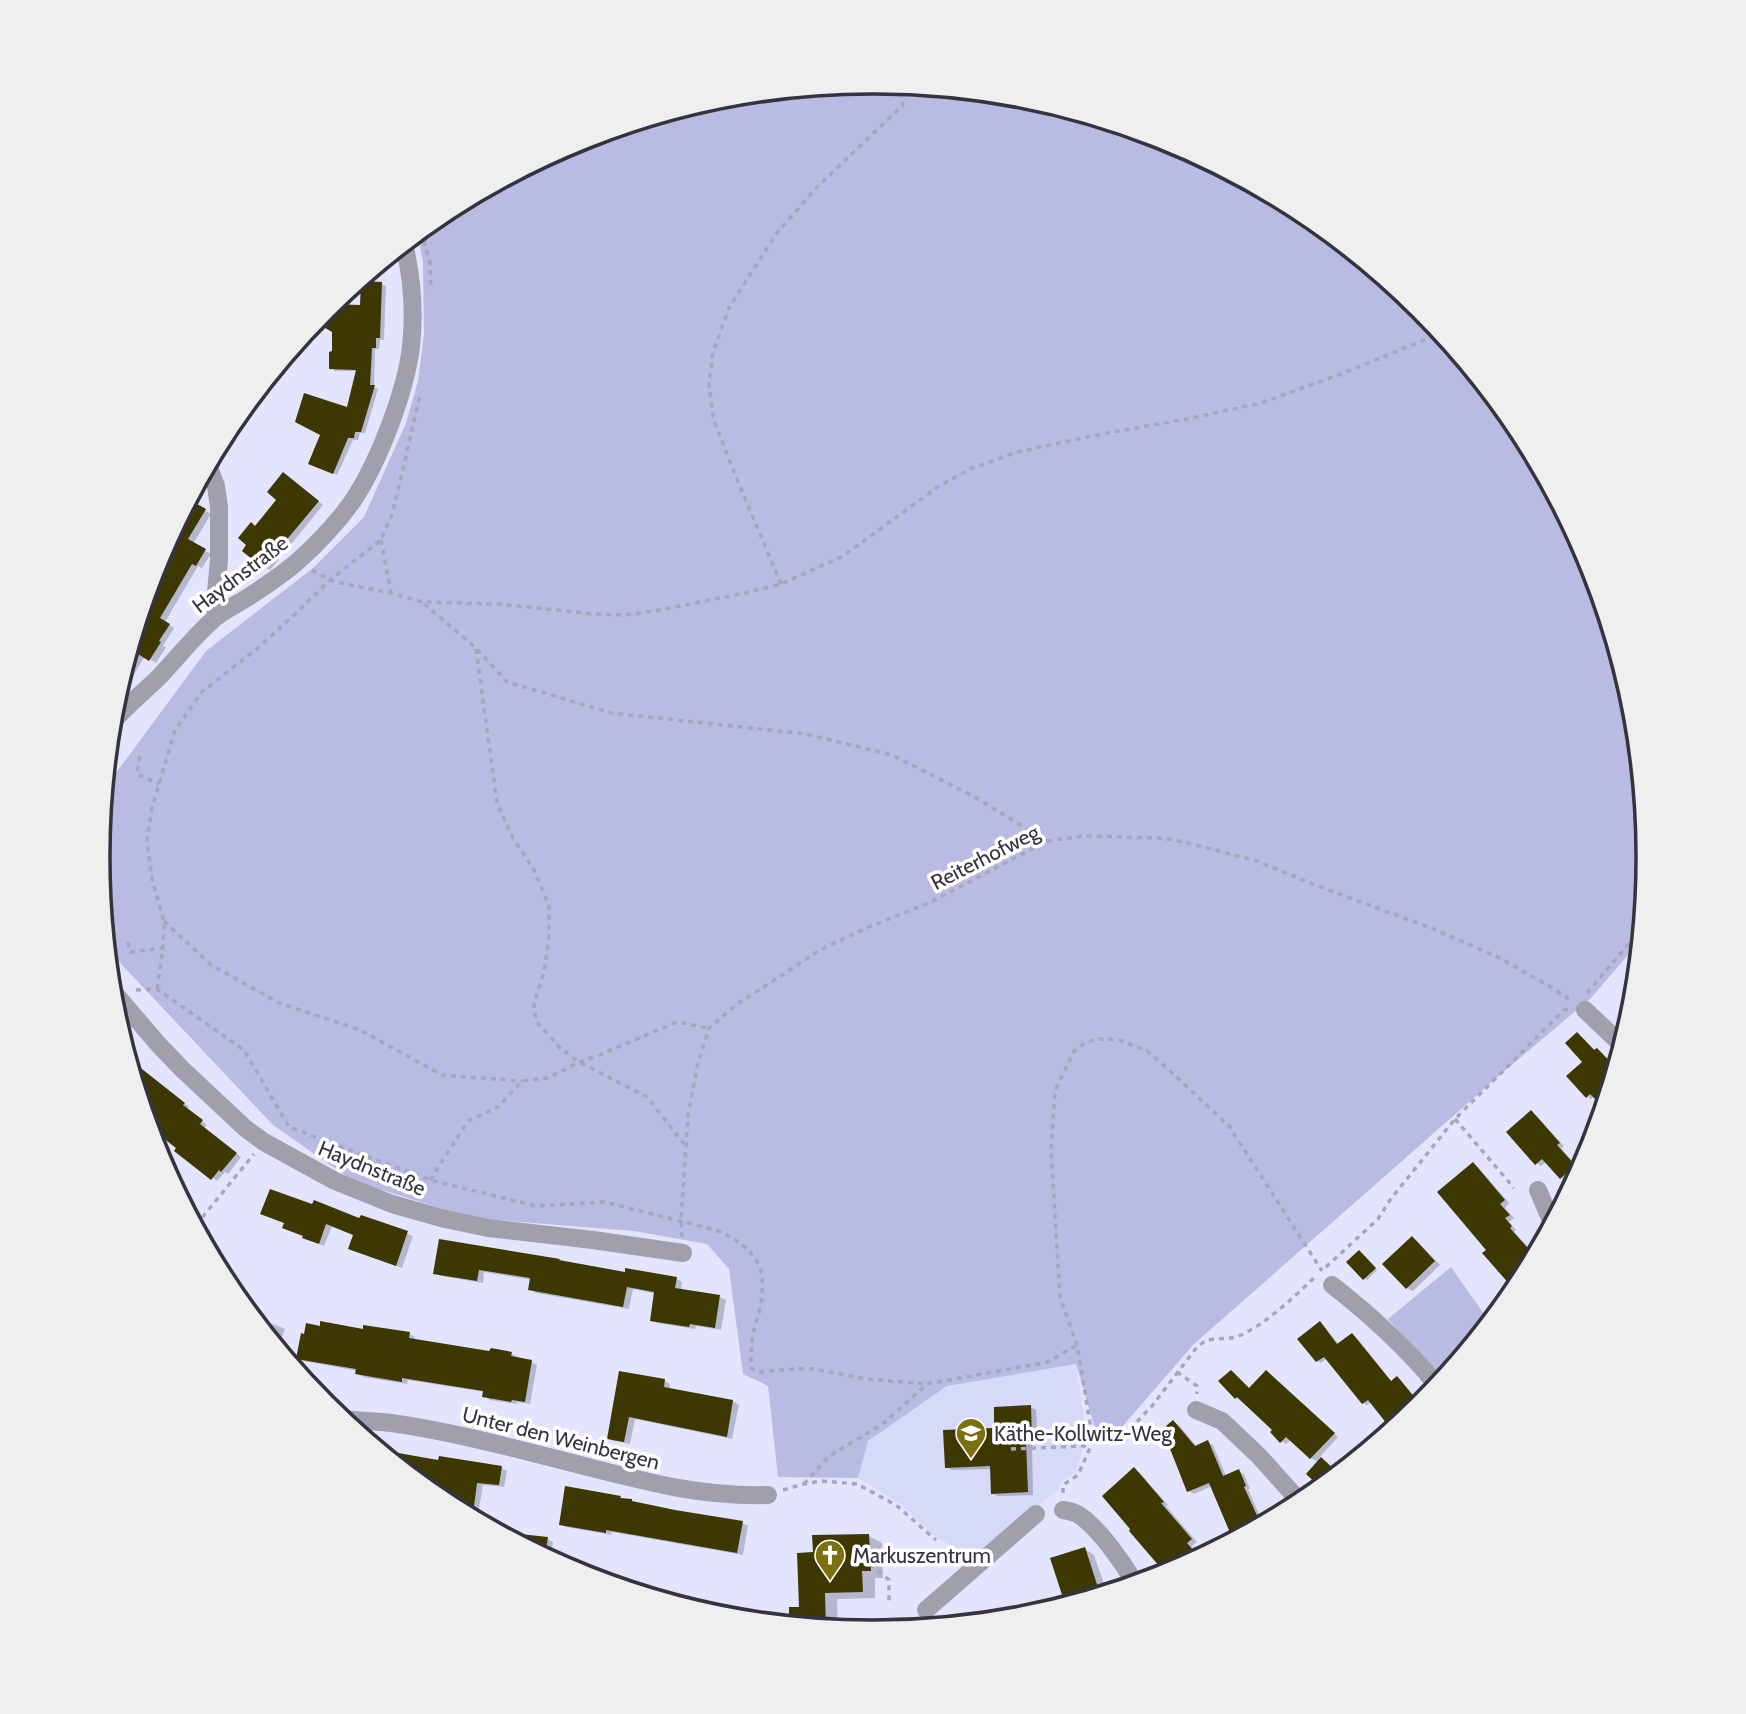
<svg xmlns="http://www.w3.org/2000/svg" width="1746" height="1714" font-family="Cabin,sans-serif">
<rect width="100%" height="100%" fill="#e3e5ff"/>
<polygon fill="#d7d9f9" points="1076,1364 1087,1437 1075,1473 1060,1483 1058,1490 974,1558 937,1538 899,1503 858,1478 868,1441 947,1386"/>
<g fill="#b9bbe2">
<polygon points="873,82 1025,97 1170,141 1304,213 1421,309 1517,427 1589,561 1633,706 1648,857 1639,942 1591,998 1501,1074 1194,1344 1121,1428 1096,1432 1076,1364 947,1386 868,1441 858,1478 778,1477 768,1386 743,1374 729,1269 707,1244 634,1231 472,1218 353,1181 273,1125 107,949 98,857 105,788 206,651 313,568 364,517 406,423 418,381 424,334 423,261 417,234 443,213 577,141 722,97"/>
<polygon points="1451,1267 1489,1321 1443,1378 1388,1319"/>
</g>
<g fill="#0003">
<polygon points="381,284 386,286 384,340 380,340 379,349 375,349 374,387 378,389 365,433 360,433 358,440 353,440 337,475 314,465 348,410 358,371 335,371 331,368 362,307"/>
<polygon points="257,392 256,406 246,405"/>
<polygon points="290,478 323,505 270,570 264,567 249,545 256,527 279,500"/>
<polygon points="198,485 201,486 191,502 211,514 193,544 211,554 202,568 198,566 165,622 174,628 163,646 166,647 156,663 145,656 128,684 121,680 157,560"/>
<polygon points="121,1034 125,1038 127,1050 133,1056 129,1060"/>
<polygon points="1577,1034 1582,1037 1596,1051 1597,1050 1602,1053 1615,1067 1603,1103 1594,1096 1591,1099 1587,1096 1585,1062"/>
<polygon points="147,1073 189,1107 187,1109 207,1125 204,1128 241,1157 228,1174 225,1172 217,1181 178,1148"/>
<polygon points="1531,1112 1536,1115 1564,1146 1561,1148 1579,1169 1566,1180 1561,1177 1547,1161 1541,1166 1536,1163"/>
<polygon points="1473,1164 1478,1167 1509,1203 1505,1208 1514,1218 1509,1222 1516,1230 1514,1232 1535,1254 1516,1289 1484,1253 1489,1250"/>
<polygon points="362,1217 413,1236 402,1268 355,1251 355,1235 332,1226 324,1246 309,1240 305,1236 284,1227 360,1221"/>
<polygon points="1412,1239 1418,1242 1440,1265 1413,1291 1407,1288 1385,1264"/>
<polygon points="440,1241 626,1274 677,1279 682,1282 681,1290 720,1297 726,1300 721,1330 696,1326 695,1329 657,1323 652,1320 656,1294 633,1289 629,1309 536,1293 530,1289 532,1280 484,1272 483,1283 441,1276 435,1273"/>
<polygon points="1361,1254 1377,1270 1367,1280 1364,1278"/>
<polygon points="251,1315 285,1329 278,1347"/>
<polygon points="1320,1324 1324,1326 1339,1345 1352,1335 1356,1337 1392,1382 1397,1378 1401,1380 1420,1406 1392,1428 1371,1402 1367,1405 1363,1403 1327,1358 1321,1363 1317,1361"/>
<polygon points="364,1331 409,1334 415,1337 414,1341 490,1353 511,1354 531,1362 537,1365 530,1404 517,1402 517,1404 490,1400 484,1396 485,1392 408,1380 407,1384 363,1377 357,1373 358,1371 304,1361 298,1358"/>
<polygon points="1231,1372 1236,1375 1250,1389 1271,1375 1338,1437 1319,1458 1338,1473 1321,1487 1308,1474 1319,1462 1311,1458 1291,1439 1286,1444 1281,1441 1275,1430 1236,1397"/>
<polygon points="620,1373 665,1381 670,1384 669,1390 733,1401 739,1405 732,1439 635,1419 630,1444 614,1441 609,1438"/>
<polygon points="1030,1407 1036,1410 1038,1444 1032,1444 1033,1495 998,1496 992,1493 992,1469 952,1470 947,1467"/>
<polygon points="1173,1422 1179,1425 1197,1447 1208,1442 1213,1445 1226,1476 1238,1471 1244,1474 1250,1489 1248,1489 1263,1523 1237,1537 1232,1534 1212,1486 1194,1494 1189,1491"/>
<polygon points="383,1453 440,1462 501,1468 507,1471 504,1487 483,1485 479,1508 447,1503"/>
<polygon points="1134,1469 1140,1473 1168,1505 1166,1506 1197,1542 1191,1547 1200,1556 1168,1573"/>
<polygon points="620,1497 636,1504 742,1523 748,1526 743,1555 612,1532 611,1535 566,1527 561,1524"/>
<polygon points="869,1536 882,1543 883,1578 875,1578 875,1598 837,1599 838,1628 791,1624 790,1609 800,1609 815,1554"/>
<polygon points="547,1539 553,1542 551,1559 521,1543"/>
<polygon points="1085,1549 1094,1555 1105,1587 1085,1593"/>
</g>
<g fill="#3d3701">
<polygon points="361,281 382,282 380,338 376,338 376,348 372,348 370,385 375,385 361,432 355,432 354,438 348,438 333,474 308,464 320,435 295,422 304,393 347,407 356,370 329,369 329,352 332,351 332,332 317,323 326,309 331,304 360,305"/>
<polygon points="283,472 319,501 263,568 242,551 246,545 238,538 251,522 255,526 276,500 267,492"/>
<polygon points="190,500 206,509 188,539 206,549 196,566 192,564 160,618 170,624 159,641 161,642 149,661 130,649 157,560"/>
<polygon points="1577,1032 1594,1050 1597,1048 1615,1067 1607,1093 1598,1102 1590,1094 1586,1098 1566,1076 1582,1062 1565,1043"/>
<polygon points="128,1058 185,1103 183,1105 203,1120 200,1124 237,1153 221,1172 219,1170 211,1180 174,1151 176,1148 149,1127"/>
<polygon points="1531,1110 1560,1143 1557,1145 1575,1165 1560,1179 1542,1159 1535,1165 1506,1132"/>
<polygon points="1473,1162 1505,1200 1500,1204 1510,1215 1505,1218 1512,1226 1510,1228 1534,1255 1524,1275 1511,1286 1482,1253 1486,1250 1437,1192"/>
<polygon points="270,1189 312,1204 314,1200 359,1218 361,1215 408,1231 396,1266 348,1249 353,1235 326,1224 319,1244 302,1238 303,1236 282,1228 284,1223 260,1214"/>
<polygon points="1412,1236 1435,1261 1406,1289 1382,1264"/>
<polygon points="439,1239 560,1259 559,1260 625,1272 625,1268 677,1277 675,1288 720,1295 715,1328 690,1324 689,1327 650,1321 654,1292 627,1287 623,1307 528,1290 530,1278 479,1270 477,1281 433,1274"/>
<polygon points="1359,1250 1376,1268 1363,1280 1346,1262"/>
<polygon points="320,1321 363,1329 363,1325 410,1332 409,1338 489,1351 491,1348 512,1352 511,1356 532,1360 525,1402 512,1400 511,1402 482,1397 483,1391 402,1378 402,1382 355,1374 356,1369 296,1359 301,1333 304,1334 306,1323 320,1326"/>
<polygon points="1320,1321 1337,1344 1352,1333 1391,1381 1397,1376 1421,1405 1391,1429 1368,1400 1362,1404 1324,1357 1316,1362 1297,1339"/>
<polygon points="1231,1370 1249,1388 1266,1370 1335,1433 1310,1459 1286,1437 1280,1443 1270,1432 1272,1430 1237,1397 1235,1399 1218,1381"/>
<polygon points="619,1371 665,1379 664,1387 733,1400 727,1437 629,1417 624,1442 607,1439"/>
<polygon points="1031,1405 1032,1442 1026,1442 1028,1492 991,1494 990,1466 945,1468 943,1430 994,1428 994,1407"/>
<polygon points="1173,1420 1195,1446 1208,1440 1223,1476 1239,1469 1246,1486 1244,1487 1260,1522 1231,1535 1209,1483 1187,1492 1167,1441 1159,1432"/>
<polygon points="381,1450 438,1460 439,1456 502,1466 499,1485 477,1483 474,1506 443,1502"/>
<polygon points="1321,1457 1338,1473 1320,1487 1306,1474"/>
<polygon points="1134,1467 1164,1502 1161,1503 1192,1539 1187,1543 1199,1557 1169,1573 1166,1574 1129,1531 1130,1529 1102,1496"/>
<polygon points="565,1486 621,1496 620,1498 632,1499 632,1501 675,1510 743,1521 737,1553 606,1530 606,1533 559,1525"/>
<polygon points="502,1532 548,1537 545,1556 501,1533"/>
<polygon points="869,1534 871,1571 862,1571 863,1592 825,1593 826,1627 789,1623 789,1607 799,1607 797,1553 813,1552 812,1535"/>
<polygon points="1085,1547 1100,1594 1065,1604 1050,1558"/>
</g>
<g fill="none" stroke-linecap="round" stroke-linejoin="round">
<g stroke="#a5a7bb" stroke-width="3.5" stroke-dasharray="5 5" stroke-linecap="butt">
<polyline points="421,231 430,263 431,290"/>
<polyline points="424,241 436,218"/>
<polyline points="381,540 391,593"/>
<polyline points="312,570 330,580 340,583 391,593 422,602 499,604 593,614 625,615 660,610 745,593 781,584 843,556 938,487 970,469 1017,452 1102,434 1192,418 1261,403 1344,373 1441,333"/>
<polyline points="781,584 736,477 713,418 709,383 713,352 729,308 776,234 816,188 903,105 897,85"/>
<polyline points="424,604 476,648 507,682 612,713 806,734 892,755 975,797 1047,841"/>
<polyline points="476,649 497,803 513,838 533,868 549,906 549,938 544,972 534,1004 536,1021 560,1048 579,1062 647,1097 684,1144"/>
<polyline points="140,756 137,774 159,784"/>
<polyline points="164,921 210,964 279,1003 360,1030 442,1075 522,1081"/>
<polyline points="128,942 130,952 163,948"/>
<polyline points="157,989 163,948 164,921 152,879 147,840 152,808 175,730 202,692 259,647 293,616 330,580 381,540 392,514 398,491 420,395"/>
<path d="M136 990 157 989 244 1050 289 1127 430 1180 537 1206 605 1202 719 1231C757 1250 768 1267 760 1309 758 1318 754 1326 753 1335 751 1346 751 1357 751 1368L759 1372 807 1368 867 1379 927 1384"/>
<polyline points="1587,993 1640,931"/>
<polyline points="1455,1119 1514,1188"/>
<polyline points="430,1180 468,1121 498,1107 522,1081 548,1078 579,1062 597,1056 677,1022 708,1028"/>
<polyline points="196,1225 254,1154"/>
<polyline points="682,1237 681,1221 688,1115 697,1067 709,1028 736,1005 820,950 871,926 931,902 1047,841 1084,836 1159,838 1184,842 1257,861 1310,883 1431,928 1500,958 1554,989 1572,1001"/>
<polyline points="1326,1267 1378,1219 1390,1200 1455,1119 1564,1010 1569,1009"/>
<polyline points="1177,1372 1197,1386 1197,1394"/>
<path d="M1093 1441 1110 1440 1128 1431 1152 1406 1197 1347C1200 1345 1203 1342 1206 1341 1216 1337 1229 1340 1239 1336 1266 1324 1294 1297 1315 1277"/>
<polyline points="1011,1449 1084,1446 1088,1448"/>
<polyline points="804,1484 829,1456 883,1424 927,1384 1048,1362 1077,1345"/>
<polyline points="783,1490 804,1484 822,1481 857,1484 896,1505 936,1540"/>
<polyline points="1063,1493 1063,1485 1078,1475 1093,1441 1077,1345 1060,1297 1051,1149 1055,1091 1074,1051 1086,1042 1099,1039 1119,1040 1147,1051 1168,1069 1229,1126 1322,1271"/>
<polyline points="870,1564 889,1580 889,1603"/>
<polyline points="825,1620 854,1623 871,1632"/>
<polyline points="905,1629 914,1621"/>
</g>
<g stroke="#9fa0ab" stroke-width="18">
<polyline points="208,465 216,486 219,507 219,560 215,602 216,617"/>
<path d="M111 724C126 706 144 692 160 676 178 657 195 635 215 618 223 611 233 606 242 601 261 589 281 576 298 561 317 544 337 523 352 502 379 462 410 383 412 334 414 304 411 273 404 244"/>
<polyline points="111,989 158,1044 182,1069 245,1128 264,1142 335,1181 392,1204 445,1219 488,1228 593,1240 683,1253"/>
<polyline points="1585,1010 1622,1045"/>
<polyline points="1538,1190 1552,1223"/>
<path d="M1332 1285C1368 1313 1408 1350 1437 1385"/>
<polyline points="1196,1410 1222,1421 1259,1456 1301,1503"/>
<path d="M343 1419C359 1421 375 1421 391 1423 456 1432 520 1450 584 1466 647 1482 702 1497 768 1495"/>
<path d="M1063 1510C1069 1511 1075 1512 1079 1515 1099 1528 1123 1563 1135 1583"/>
<polyline points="926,1610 1036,1514"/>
</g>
</g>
<defs>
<g id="school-pin" transform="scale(1.575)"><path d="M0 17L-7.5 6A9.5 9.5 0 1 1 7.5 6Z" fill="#7a700f" stroke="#fff"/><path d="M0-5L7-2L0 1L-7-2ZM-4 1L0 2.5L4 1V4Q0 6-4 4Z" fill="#fff"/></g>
<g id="church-pin" transform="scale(1.575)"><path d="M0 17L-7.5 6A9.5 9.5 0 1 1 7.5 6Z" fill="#7a700f" stroke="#fff"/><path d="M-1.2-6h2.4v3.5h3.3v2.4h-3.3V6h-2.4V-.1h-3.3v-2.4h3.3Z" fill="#fff"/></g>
</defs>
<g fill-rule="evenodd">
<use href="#school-pin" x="971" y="1433"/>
<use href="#church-pin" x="830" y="1555"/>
</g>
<g text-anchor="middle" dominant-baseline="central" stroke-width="7" stroke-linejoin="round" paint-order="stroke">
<g font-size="21" fill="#34343e" stroke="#fff">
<text transform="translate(240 574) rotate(-37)">Haydnstraße</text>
<text transform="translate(985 857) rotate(-27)">Reiterhofweg</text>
<text transform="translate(372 1168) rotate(22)">Haydnstraße</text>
<text transform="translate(561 1438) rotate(14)">Unter den Weinbergen</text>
</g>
<g font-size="21" fill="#34343e" stroke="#fff" text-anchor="start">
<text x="994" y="1433">Käthe-Kollwitz-Weg</text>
<text x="853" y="1555">Markuszentrum</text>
</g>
</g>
<path d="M0 0H1746V1714H0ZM872 94H874A762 762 0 0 1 1636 856V858A762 762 0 0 1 874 1620H872A762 762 0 0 1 110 858V856A762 762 0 0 1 872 94Z" fill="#efeff0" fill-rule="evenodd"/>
<path fill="none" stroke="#34343e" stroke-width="3.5" d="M872 94H874A762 762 0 0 1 1636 856V858A762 762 0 0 1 874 1620H872A762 762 0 0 1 110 858V856A762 762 0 0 1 872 94Z"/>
</svg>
